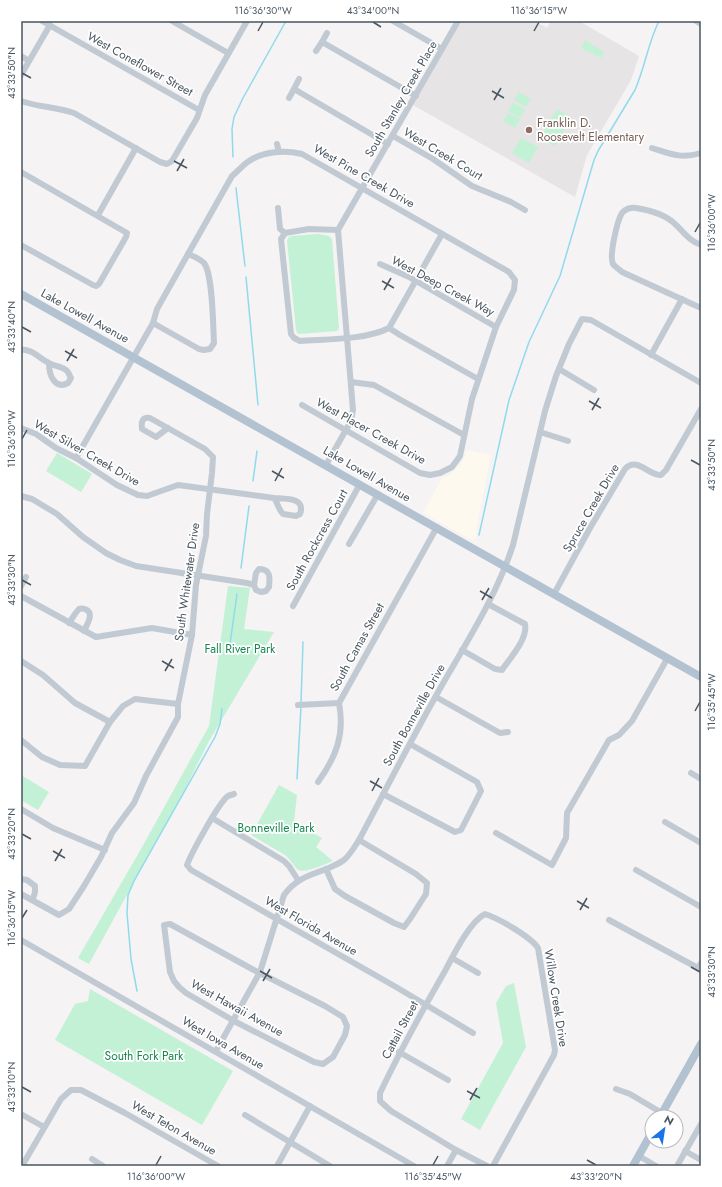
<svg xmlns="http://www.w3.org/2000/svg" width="722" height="1187" font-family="Jost,sans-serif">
<rect width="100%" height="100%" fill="#f5f3f3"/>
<polygon fill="#fdf9ef" points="467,450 491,455 477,526 476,539 472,540 423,513 442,478 449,475 459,466 463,460"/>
<polygon fill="#e6e4e5" points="461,21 535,21 547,28 551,21 579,21 639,56 631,80 587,155 575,197 413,105"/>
<g fill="#c3f1d5">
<polygon points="585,40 604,52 601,58 581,48"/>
<polygon points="519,92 531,99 526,107 514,100"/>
<polygon points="513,103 525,109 520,118 508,111"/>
<polygon points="557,109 571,117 555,146 540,138"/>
<polygon points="508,113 520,119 515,128 503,121"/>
<polygon points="521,138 538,147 529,163 512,153"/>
<polygon points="318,234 329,236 332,239 339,328 337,331 300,334 297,333 296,330 287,241 288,238 291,236"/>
<polygon points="57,453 92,474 81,492 46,471"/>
<polygon points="228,586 250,588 244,629 274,632 209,741 186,787 89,964 78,958 141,849 209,726"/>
<polygon points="21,775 49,792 38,810 21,800"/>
<path d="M279 785 297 795 294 822 322 838 316 847 333 861C325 864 303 875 297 869 293 865 290 859 285 855L251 835Z"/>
<polygon points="514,983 526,1047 480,1130 461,1119 503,1043 496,1003 506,986"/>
<polygon points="90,989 233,1071 202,1125 55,1040 75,1004 88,1001"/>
</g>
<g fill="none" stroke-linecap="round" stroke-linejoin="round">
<g stroke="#90daee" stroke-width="1.5">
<polyline points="233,157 232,129 234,117 243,98 286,21"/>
<polyline points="236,188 245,266"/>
<polyline points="246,277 258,405"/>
<polyline points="253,481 257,451"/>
<path d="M479 535 509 400 529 342 560 276 594 160 598 151 635 90C645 67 648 43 659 21"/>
<polyline points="241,568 249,506"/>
<polyline points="230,644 237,594"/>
<polyline points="301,703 303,642"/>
<polyline points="297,779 301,707"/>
<polyline points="137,991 131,959 127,913 128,895 134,881 215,737 220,724 222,709"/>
</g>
<g stroke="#c1cad2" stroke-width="6">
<polyline points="42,21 199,110"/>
<polyline points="172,21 228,53"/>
<polyline points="393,21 442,49"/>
<polyline points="696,21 701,24"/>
<polyline points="327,33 322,42 416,96"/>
<polyline points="316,51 322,42"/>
<polyline points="21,56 29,61"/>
<polyline points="21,75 50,25"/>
<polyline points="299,79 294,89 388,144"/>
<polyline points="289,98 294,89"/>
<path d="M21 101C38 107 56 107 74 113L160 162 167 164 172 161 197 118 205 95 247 21"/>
<polyline points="393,136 433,159 472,186 511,202 525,210"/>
<polyline points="277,144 279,152"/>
<path d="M652 148C671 154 681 159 701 153"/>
<polyline points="21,172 127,233 126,237 99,284 96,286 93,285 21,245"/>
<polyline points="278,208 280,229 285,233"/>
<polyline points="98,215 136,148"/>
<path d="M338 230 309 229 285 233 281 239 291 334 294 338 300 341C326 339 366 340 389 328L442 234"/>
<path d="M701 245C689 241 684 232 675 224 666 215 648 210 636 208 631 207 625 209 622 213 617 221 609 256 613 264 615 267 619 269 622 272L701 308"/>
<polyline points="380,264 409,277 496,327"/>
<path d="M153 323 199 349 204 350 210 349 214 343C213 327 213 274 204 263 200 259 193 256 188 254"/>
<polyline points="389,328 400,335 478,379"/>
<path d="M21 350C31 348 40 359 49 363 53 366 61 366 66 370 69 372 69 375 71 378L68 383C55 390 49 375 49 364"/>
<polyline points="651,355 682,299"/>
<polyline points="559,369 594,390"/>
<polyline points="351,382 374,385 464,435"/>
<path d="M21 428 36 434 56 448 76 458 117 485 138 495 147 496 178 485 274 498C278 503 278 509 283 514L296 516 300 514C306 497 285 499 274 498"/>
<polyline points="540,432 568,441"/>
<path d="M76 458 153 323 157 309 232 176C238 171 243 165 249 161 264 151 285 150 302 154L509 272 515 280 514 290 496 327 472 399 460 456 452 467 440 473 430 475 420 473 302 405"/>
<polyline points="326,465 351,421 353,410 338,230 458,21"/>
<path d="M21 496 32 499 57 514 83 537 106 553 120 560 136 566 247 583 254 585 256 590 261 592 266 591 269 587C270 578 271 569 259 569L256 573 254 585"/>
<polyline points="349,544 378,494"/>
<polyline points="21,586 26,577"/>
<path d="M554 594 590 528 625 469C637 456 649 476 661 475L666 470 701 409"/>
<polyline points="21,596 96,637 152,628 192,635"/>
<polyline points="293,606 360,484"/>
<path d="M69 623C72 619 75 613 79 609 81 608 82 608 85 609 95 613 87 624 84 631"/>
<path d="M462 650 495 669 502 670C510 658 528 639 525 624L488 604"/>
<polyline points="21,661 43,675 75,703 110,722 123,706 135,699 178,704"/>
<polyline points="436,697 500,733 508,732"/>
<polyline points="298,705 339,703"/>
<polyline points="21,740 42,757 60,765 85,766 110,722"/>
<polyline points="691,773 701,779"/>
<path d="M318 782C336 757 345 735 339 703L437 527"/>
<path d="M234 794C232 795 230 795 228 796 219 802 191 854 187 865L191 870 396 987 473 1033"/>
<polyline points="383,794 455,832 461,830 481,791 477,782 410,744"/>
<polyline points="21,809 53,828 105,850"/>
<polyline points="212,818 284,861 289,866 298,880"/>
<polyline points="665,822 701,843"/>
<polyline points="496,833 552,865 566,838 567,813 609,740 619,735 632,721 667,659"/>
<polyline points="326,869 335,889 345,896 394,923 404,927 410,919 426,894 427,883 416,874 359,840"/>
<polyline points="636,870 701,907"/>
<polyline points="21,879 27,880 35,886 35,892 33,899"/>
<path d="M21 894 59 915 69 909 84 886 101 857 112 833 134 803 146 776 178 717V704L192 635 196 585 206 536 207 514 212 473 213 457 205 449 150 418C142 417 141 422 142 429L156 437 168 428"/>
<polyline points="609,920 698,968 701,963"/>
<polygon points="170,924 252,969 325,1006 343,1017 347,1026 345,1035 333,1057 323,1064 314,1062 234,1021 186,993 179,987 174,981 170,972 164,925"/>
<polyline points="21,940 414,1166"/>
<polyline points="452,958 478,973"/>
<path d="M216 1051 260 972 284 895C297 877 312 875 331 867 335 865 340 863 344 860 350 855 355 846 359 840 385 791 410 742 437 694 464 646 496 598 513 545L545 411 556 376 569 344 582 319 591 320 701 383"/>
<polyline points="399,1052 448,1080"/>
<polyline points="616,1089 630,1094 662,1113"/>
<polyline points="21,1114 44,1127"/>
<polyline points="245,1115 330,1166"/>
<polyline points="685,1151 701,1160"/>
<polyline points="639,1156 656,1166"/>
<polyline points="92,1159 103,1166"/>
<polyline points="22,1166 61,1099 71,1090 81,1090 125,1113 218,1166"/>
<polyline points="277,1166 310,1106"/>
<polyline points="447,1166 456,1150"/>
<path d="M487 1166 456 1150 391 1111 380 1101V1093C400 1051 422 1011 445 971 453 956 470 921 485 914 498 918 531 937 538 948L555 1050 554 1055 493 1166"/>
<polyline points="677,1166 701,1124"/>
</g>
<g stroke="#b3c2d1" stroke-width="8">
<polyline points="21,294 701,677"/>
<polyline points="660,1117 701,1044"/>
<polyline points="633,1166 652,1132"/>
</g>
</g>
<path fill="none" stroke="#4a5661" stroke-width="1.5" d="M373 22 381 27M258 31 263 22M534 31 539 22M22 73 31 78M492 91 504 98M494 100 501 88M174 161 187 168M177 171 184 159M695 232 700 223M382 281 394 288M384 290 391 278M22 327 31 332M65 351 77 358M67 361 74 349M589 401 601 408M592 410 599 398M22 439 27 430M691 460 700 465M272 471 284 478M275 481 282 468M22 580 31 585M480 591 492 598M482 600 489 588M162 661 174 668M165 671 172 659M695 711 700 702M370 781 382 788M372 791 379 778M22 834 31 839M53 851 65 858M55 861 62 849M577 901 589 908M580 910 587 898M22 918 27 910M691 967 700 972M260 971 272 978M263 981 270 969M22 1087 31 1092M467 1091 480 1098M470 1100 477 1088M587 1160 596 1165M156 1165 161 1156M433 1165 438 1156"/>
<circle fill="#8d6e63" stroke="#fff" stroke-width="1.5" cx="529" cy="130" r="4"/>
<g text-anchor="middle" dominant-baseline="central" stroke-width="3.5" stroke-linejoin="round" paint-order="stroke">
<g font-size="12" fill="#4a5661" stroke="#fff">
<text transform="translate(140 64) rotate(29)">West Coneflower Street</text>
<text transform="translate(401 99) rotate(-60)">South Stanley Creek Place</text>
<text transform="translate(443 154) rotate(31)">West Creek Court</text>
<text transform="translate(364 176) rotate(30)">West Pine Creek Drive</text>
<text transform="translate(443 286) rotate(28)">West Deep Creek Way</text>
<text transform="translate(85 316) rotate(29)">Lake Lowell Avenue</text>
<text transform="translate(371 431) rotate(29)">West Placer Creek Drive</text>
<text transform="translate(87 453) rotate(30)">West Silver Creek Drive</text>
<text transform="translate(367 474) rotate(30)">Lake Lowell Avenue</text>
<text transform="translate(591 508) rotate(-60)">Spruce Creek Drive</text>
<text transform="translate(317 540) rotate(-61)">South Rockcress Court</text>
<text transform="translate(187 582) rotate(-82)">South Whitewater Drive</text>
<text transform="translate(357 647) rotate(-61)">South Camas Street</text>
<text transform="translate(414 715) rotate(-61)">South Bonneville Drive</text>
<text transform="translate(311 926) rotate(30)">West Florida Avenue</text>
<text transform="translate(556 998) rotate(81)">Willow Creek Drive</text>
<text transform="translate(237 1008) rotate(29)">West Hawaii Avenue</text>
<text transform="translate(400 1030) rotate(-62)">Cattail Street</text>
<text transform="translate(223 1043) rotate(30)">West Iowa Avenue</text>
<text transform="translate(174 1128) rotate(30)">West Teton Avenue</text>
</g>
<g font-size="12" fill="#785e54" stroke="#fff" text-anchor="start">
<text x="537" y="123">Franklin D.<tspan x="537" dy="14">Roosevelt Elementary</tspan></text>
</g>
<g font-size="12" fill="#17864f" stroke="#fff">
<text x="240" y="649">Fall River Park</text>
<text x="276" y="828">Bonneville Park</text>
<text x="144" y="1056">South Fork Park</text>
</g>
</g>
<rect width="722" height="1187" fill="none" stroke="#ffffff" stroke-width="44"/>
<g transform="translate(664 1129) rotate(30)"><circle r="19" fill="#ffffff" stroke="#b7bbc0"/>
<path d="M0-3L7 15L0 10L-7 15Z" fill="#1a73e8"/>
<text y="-6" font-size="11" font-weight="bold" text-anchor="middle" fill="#4a5661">N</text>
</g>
<rect x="22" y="22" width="678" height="1143" fill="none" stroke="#4a5661" stroke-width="1.5"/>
<g font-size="10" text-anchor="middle" fill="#4a5661">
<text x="263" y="14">116°36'30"W</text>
<text x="373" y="14">43°34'00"N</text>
<text x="539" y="14">116°36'15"W</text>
<text transform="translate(11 73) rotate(-90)" y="4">43°33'50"N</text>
<text transform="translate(711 223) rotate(-90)" y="4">116°36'00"W</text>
<text transform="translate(11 327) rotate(-90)" y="4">43°33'40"N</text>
<text transform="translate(11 439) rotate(-90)" y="4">116°36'30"W</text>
<text transform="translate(711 465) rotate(-90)" y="4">43°33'50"N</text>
<text transform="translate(11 580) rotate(-90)" y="4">43°33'30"N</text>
<text transform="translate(711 702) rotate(-90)" y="4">116°35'45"W</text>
<text transform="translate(11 834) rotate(-90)" y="4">43°33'20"N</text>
<text transform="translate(11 918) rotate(-90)" y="4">116°36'15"W</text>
<text transform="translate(711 972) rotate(-90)" y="4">43°33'30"N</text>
<text transform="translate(11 1087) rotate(-90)" y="4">43°33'10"N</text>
<text x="156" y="1180">116°36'00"W</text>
<text x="433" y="1180">116°35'45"W</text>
<text x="596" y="1180">43°33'20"N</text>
</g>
</svg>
